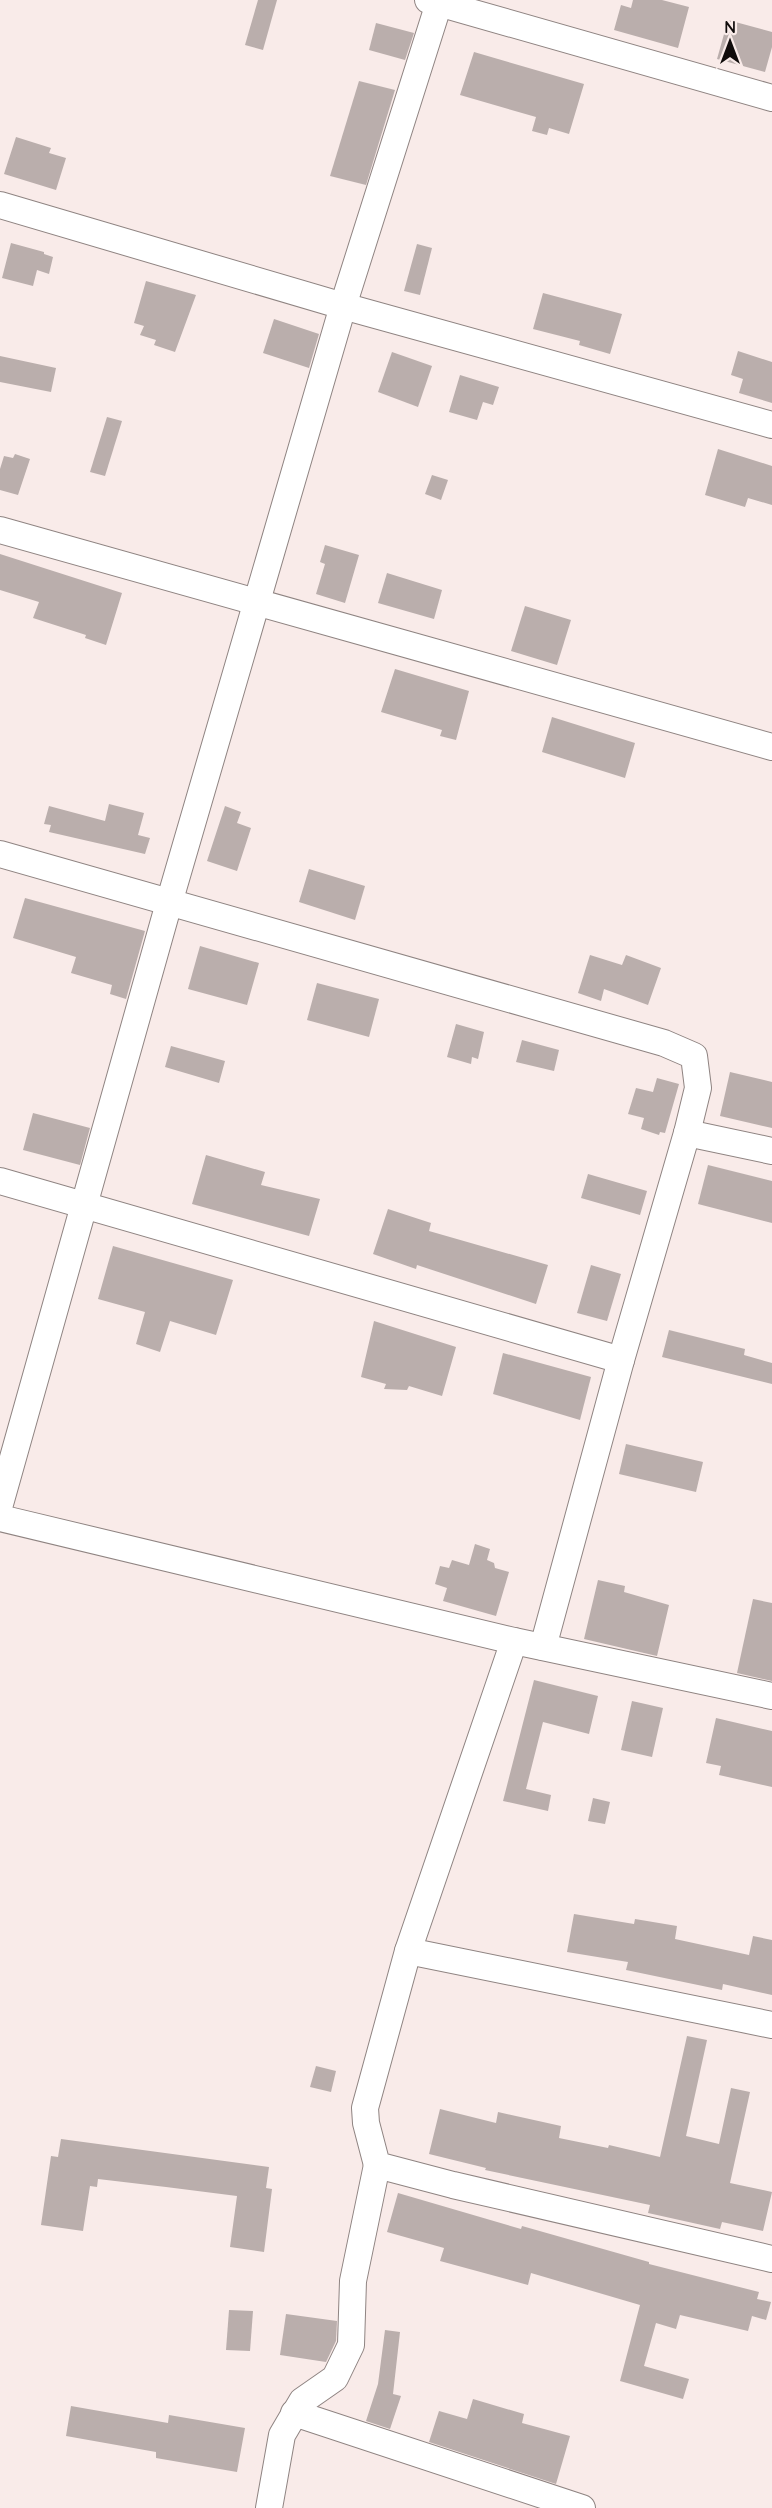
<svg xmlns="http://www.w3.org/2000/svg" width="772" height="2508" font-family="Quicksand,sans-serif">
<rect width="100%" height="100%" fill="#f9ebe9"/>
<g fill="#baaeac">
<polygon points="258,0 277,0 263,50 245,45"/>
<polygon points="633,0 662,0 689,7 678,48 614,30 621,5 631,8"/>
<polygon points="728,20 772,32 772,47 765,72 717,59"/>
<polygon points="376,23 414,33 405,60 369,50"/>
<polygon points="474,52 584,84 569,134 549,128 547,135 532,131 536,117 460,95"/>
<polygon points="359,81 395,90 366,185 330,176"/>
<polygon points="16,137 51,148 49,153 66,158 56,190 4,174"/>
<polygon points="11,243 44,252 44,254 53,257 49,274 37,270 33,286 2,278"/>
<polygon points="417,244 432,248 420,295 404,291"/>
<polygon points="146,281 196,295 175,352 154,345 156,340 140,335 144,326 134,323"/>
<polygon points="543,293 622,314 610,354 579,345 580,341 533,329"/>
<polygon points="274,319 319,334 309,368 263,353"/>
<polygon points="738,351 772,362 772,403 739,393 743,379 731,375"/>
<polygon points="392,352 432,366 418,407 378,392"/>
<polygon points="0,356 56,368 51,392 0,382"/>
<polygon points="460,375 499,387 493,405 483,402 477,420 449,412"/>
<polygon points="107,417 122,421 105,476 90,472"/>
<polygon points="718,449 772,466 772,505 748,498 745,507 705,495"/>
<polygon points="15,454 30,459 18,495 0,490 0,469 4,456 13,458"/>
<polygon points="432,475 448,480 441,500 425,494"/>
<polygon points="325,545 359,555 345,603 316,594 325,564 320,562"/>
<polygon points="0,554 122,593 106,645 85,638 86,635 33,618 39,602 0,590"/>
<polygon points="387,573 442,590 434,619 378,603"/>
<polygon points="525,606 571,620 557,665 511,651"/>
<polygon points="395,669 469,691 456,740 440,736 442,730 381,712"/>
<polygon points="552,717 635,743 625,778 542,752"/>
<polygon points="109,804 144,813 138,835 150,838 145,854 49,832 51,825 44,824 49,806 105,821"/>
<polygon points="225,806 241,812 237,823 251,828 237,871 207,861"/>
<polygon points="309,869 365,886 355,920 299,902"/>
<polygon points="25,898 145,931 126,999 110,994 112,985 71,973 76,957 13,938"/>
<polygon points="200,946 259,963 247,1005 188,989"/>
<polygon points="590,955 622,965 626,955 661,968 648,1005 604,989 601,1001 578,993"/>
<polygon points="317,983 379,999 369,1037 307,1020"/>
<polygon points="456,1024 484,1032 478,1059 472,1057 471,1064 447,1057"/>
<polygon points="522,1040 559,1050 554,1071 516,1062"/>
<polygon points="171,1046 225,1061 219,1083 165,1067"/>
<polygon points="730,1072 772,1082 772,1128 720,1116"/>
<polygon points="657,1078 679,1084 665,1133 660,1132 659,1135 641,1129 644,1118 628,1114 636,1088 653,1092"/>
<polygon points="33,1113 90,1128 80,1165 23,1150"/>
<polygon points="206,1155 265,1172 261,1185 320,1199 309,1236 192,1204"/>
<polygon points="708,1165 772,1181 772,1223 698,1204"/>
<polygon points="588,1174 647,1191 640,1215 581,1198"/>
<polygon points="388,1209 431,1223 429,1231 548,1265 536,1304 417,1265 416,1269 373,1254"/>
<polygon points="113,1246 233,1280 216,1335 170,1321 160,1352 136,1344 145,1312 98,1299"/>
<polygon points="591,1265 621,1274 607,1321 577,1313"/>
<polygon points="374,1321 456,1347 442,1396 409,1386 407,1390 384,1389 386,1384 361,1377"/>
<polygon points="669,1330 745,1349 744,1355 772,1363 772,1384 662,1357"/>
<polygon points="503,1353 591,1377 580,1420 493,1394"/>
<polygon points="626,1444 703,1462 696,1492 619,1474"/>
<polygon points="475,1544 490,1549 487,1560 494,1563 495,1568 509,1572 496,1616 443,1601 447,1588 435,1584 440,1566 449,1568 452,1560 469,1565"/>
<polygon points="598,1580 625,1586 624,1592 669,1605 657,1656 584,1639"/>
<polygon points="753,1599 772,1603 772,1681 737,1673"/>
<polygon points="534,1680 598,1696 589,1734 543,1722 526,1789 551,1795 548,1811 503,1801"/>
<polygon points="632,1701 663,1708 652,1757 621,1750"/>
<polygon points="716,1718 772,1731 772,1787 719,1775 721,1766 706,1763"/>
<polygon points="593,1798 610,1802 605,1824 588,1821"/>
<polygon points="574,1914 634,1924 635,1919 677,1926 675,1939 749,1955 753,1936 772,1940 772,1995 723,1984 722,1990 626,1970 628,1962 567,1952"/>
<polygon points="687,2036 707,2040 686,2136 719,2144 731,2088 750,2092 730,2183 772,2192 763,2231 722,2222 720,2229 648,2213 650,2205 485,2170 486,2168 429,2154 440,2109 496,2123 498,2112 561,2126 559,2138 608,2148 609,2145 660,2157"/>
<polygon points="316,2066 336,2071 331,2092 310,2087"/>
<polygon points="61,2139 269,2167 266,2188 272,2189 264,2252 230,2247 237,2196 166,2187 98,2179 97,2187 90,2186 83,2231 41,2225 51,2156 58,2157"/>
<polygon points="398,2193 521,2229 522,2226 649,2262 649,2264 759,2292 757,2299 771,2302 766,2320 752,2316 748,2331 680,2315 676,2329 656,2323 644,2366 689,2379 683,2399 620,2381 640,2305 531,2273 528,2285 440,2261 444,2248 387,2232"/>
<polygon points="229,2310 253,2311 250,2351 226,2350"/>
<polygon points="286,2314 337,2321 336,2341 326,2362 280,2355"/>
<polygon points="385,2330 400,2332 393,2394 401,2396 390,2429 366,2421 378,2384"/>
<polygon points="473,2399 524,2414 522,2423 570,2436 556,2484 429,2442 439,2411 467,2419"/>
<polygon points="71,2406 168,2423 169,2415 245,2428 237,2472 156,2458 156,2452 66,2436"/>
</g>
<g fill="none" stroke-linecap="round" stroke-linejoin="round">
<g stroke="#8f8482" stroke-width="28">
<g id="street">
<polyline points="428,0 772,98"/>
<polyline points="0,205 343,306 772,425"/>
<polyline points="0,530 772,747"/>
<polyline points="0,854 664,1043 694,1056 698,1088 687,1133 621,1360 543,1647"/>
<polyline points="687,1133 772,1151"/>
<polyline points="0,1181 621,1360"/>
<polyline points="0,1504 169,903 343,306 440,0"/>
<polyline points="0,1518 514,1641 772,1696"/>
<polyline points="514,1641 408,1951 365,2108 366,2123 377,2165 453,2185 772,2259"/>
<polyline points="408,1951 772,2025"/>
<polyline points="294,2413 582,2508"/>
<polyline points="269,2508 282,2435 302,2401 335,2378 351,2345 353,2281 377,2165"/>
</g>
</g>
<use href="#street" stroke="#fff" stroke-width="26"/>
</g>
<g transform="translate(730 42)" stroke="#f9ebe9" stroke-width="4.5" paint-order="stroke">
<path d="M0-4.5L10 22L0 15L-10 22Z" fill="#100c0b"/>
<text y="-9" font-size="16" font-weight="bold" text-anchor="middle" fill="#100c0b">N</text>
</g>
</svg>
